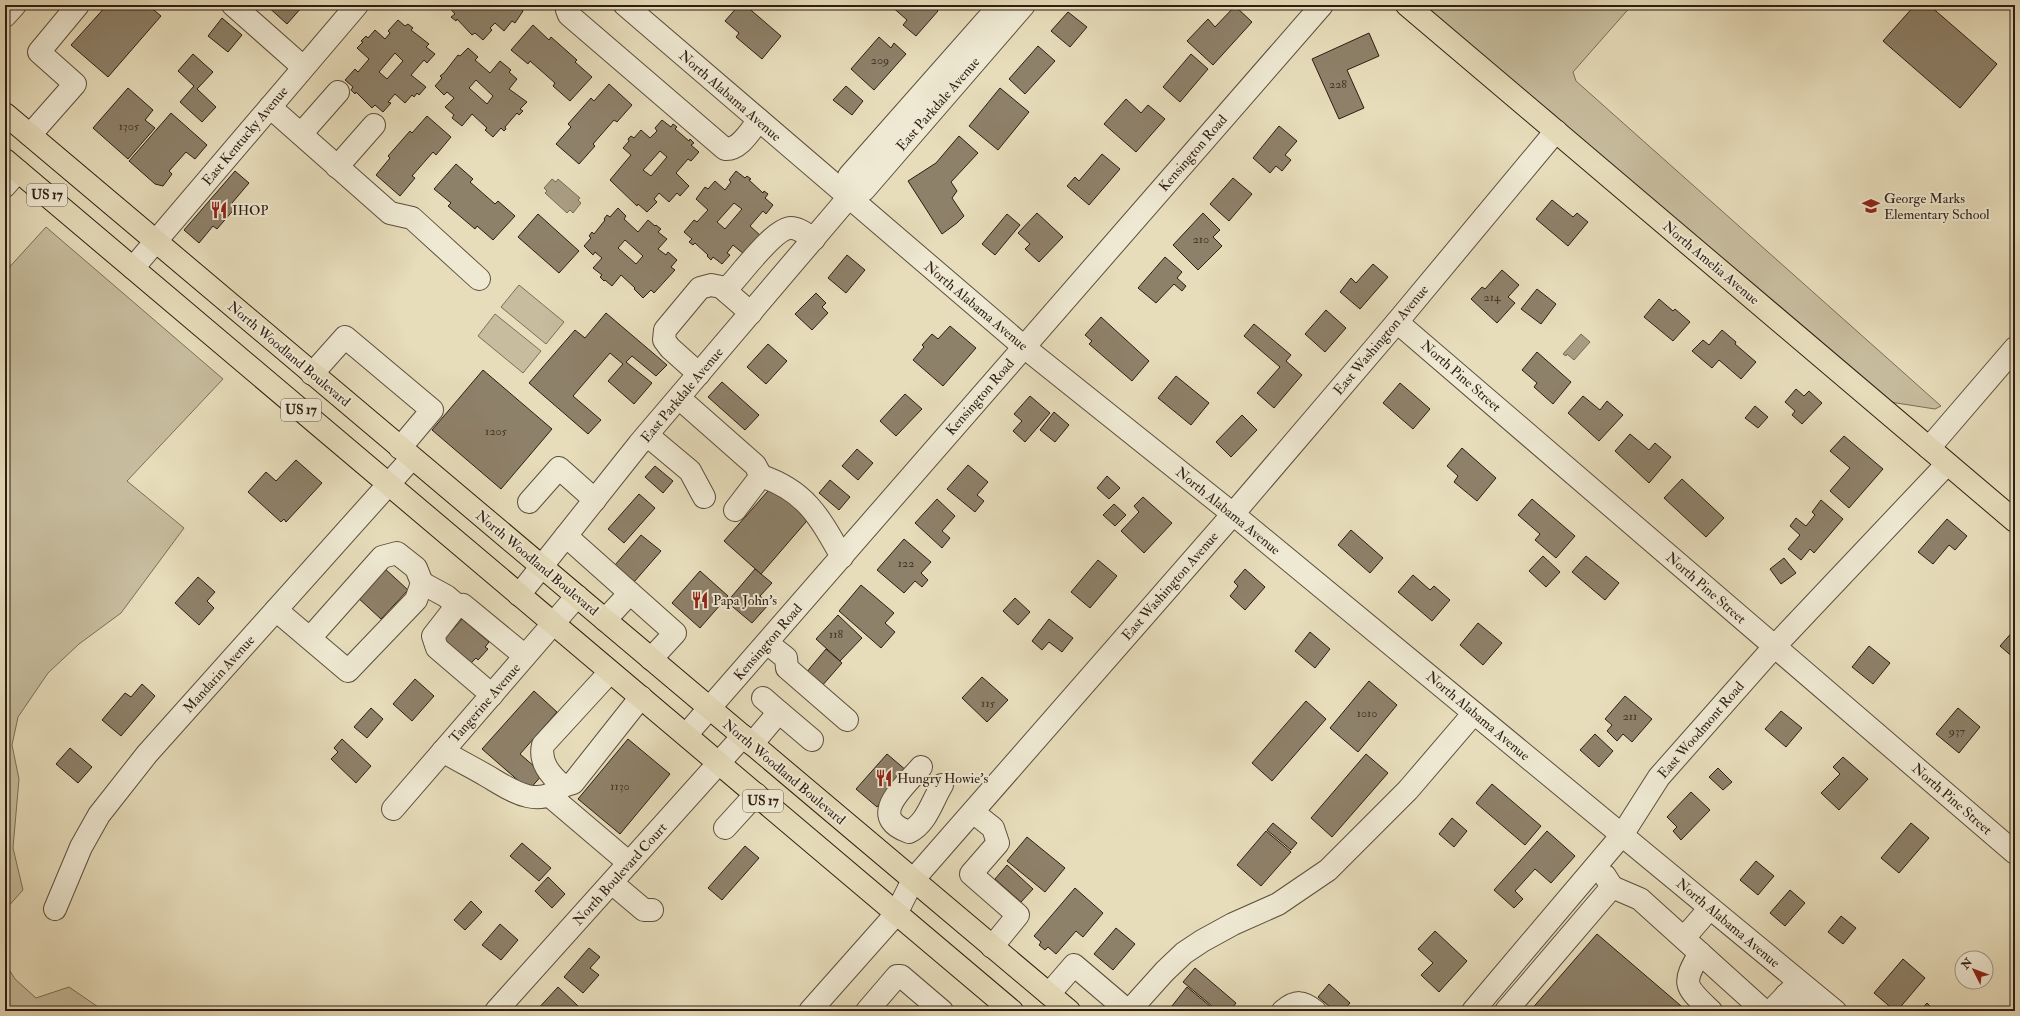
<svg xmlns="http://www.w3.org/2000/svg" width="2020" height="1016" font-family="'IM FELL Double Pica',serif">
<rect width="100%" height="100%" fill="#e7ddbb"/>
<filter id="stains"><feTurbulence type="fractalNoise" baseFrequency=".005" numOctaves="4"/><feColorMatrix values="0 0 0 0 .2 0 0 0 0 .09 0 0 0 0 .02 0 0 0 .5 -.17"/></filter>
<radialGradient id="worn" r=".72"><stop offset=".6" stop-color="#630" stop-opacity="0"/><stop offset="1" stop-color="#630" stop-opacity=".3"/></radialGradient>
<g fill="#c7bd9e" stroke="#7a6e58">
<polygon points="1420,5 1632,5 1573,72 1576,81 1941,406 1935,409 1890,402 1646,197 1550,111 1521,91"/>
<polygon points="46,227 223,379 127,481 184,528 121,613 79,644 48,673 18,717 12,745 19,779 13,848 23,890 5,910 5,272"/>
<polygon points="519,285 564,322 546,344 501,307"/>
<polygon points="495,314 541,351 523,373 478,336"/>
<polygon points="5,963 15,979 36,998 69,987 104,1011 5,1011"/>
</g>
<g fill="#a89c82" stroke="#776a56">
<polygon points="552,179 556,182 558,179 580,198 578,200 581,203 573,213 570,210 567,213 545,193 547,191 544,188"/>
<polygon points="1581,334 1590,342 1574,360 1567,354 1566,356 1563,354"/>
</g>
<g fill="#8e816a" stroke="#2d1e13" fill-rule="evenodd">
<polygon points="107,5 148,5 161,16 108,77 71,45"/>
<polygon points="266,5 299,5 302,7 287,24"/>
<polygon points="447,5 516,5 523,11 515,23 512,21 504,31 495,23 490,28 492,30 483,40 475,33 472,35 457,19 456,21 451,17 455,14"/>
<polygon points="739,5 745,5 781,36 762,59 736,37 739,33 725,21"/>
<polygon points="890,5 932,5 938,11 916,36 903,25 907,20"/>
<polygon points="1915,5 1929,5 1997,64 1960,108 1883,41"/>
<polygon points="1235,6 1252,22 1213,65 1187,41 1208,19 1215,27"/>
<polygon points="1068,12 1087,27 1070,47 1051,31"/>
<polygon points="222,18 242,35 228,52 208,36"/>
<path d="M398 20 405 26 408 24 413 28 411 30 429 44 426 47 435 54 427 63 424 60 411 75 426 87 419 95 417 93 414 97 412 95 405 103 395 94 388 102 391 103 383 112 375 105 372 108 356 92 355 94 351 90 353 87 345 80 355 69 358 72 369 59 357 48 363 42 361 41 366 36 368 38 375 30 385 39 390 33 388 31ZM395 53 403 61 387 79 379 72Z"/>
<polygon points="533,25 549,40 551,37 577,60 575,62 592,77 570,101 553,86 555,83 530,61 528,64 511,50"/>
<polygon points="1369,33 1379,56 1347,70 1364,108 1339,119 1312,59"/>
<polygon points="879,37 891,48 894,43 906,54 874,90 851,69"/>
<polygon points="1038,46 1055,61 1025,94 1009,79"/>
<path d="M468 48 478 57 475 60 490 73 500 61 511 70 509 72 517 79 509 89 527 102 520 109 523 111 519 115 517 113 505 127 506 129 504 131 501 128 493 137 485 130 487 128 472 114 462 126 452 118 454 115 445 107 454 98 447 92 444 95 435 86 442 78 440 76 444 73 458 55 460 56ZM476 80 493 96 487 104 469 88Z"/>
<polygon points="193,54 213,72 197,89 216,107 202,122 180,102 194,86 178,71"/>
<polygon points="1191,54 1208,69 1180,102 1163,87"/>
<polygon points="609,84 632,105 617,122 614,120 593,144 595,146 579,164 556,144 571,127 568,124 591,98 594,101"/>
<polygon points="846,86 863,101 852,115 833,100"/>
<polygon points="128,88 153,110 145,120 155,128 128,159 93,128"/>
<polygon points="1000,88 1029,112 998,150 969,126"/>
<polygon points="1126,99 1141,113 1148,105 1165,119 1136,152 1104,124"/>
<polygon points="171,113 207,145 195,159 186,152 169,171 172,174 163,186 155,184 129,161"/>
<polygon points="427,116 451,137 436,155 433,152 412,176 415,178 400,196 376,175 390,158 388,156 410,131 412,133"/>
<path d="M662 120 671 127 673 124 677 127 675 129 689 141 690 139 694 143 691 145 699 152 691 161 688 159 676 173 689 186 680 196 677 193 669 202 659 193 654 199 657 202 647 212 638 204 637 206 610 180 631 155 623 148 629 141 628 139 631 136 634 138 641 130 650 138 657 131 655 128ZM660 151 667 157 651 176 643 170Z"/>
<polygon points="1279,126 1297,141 1285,155 1291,160 1282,171 1276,166 1270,173 1253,158"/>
<polygon points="959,136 978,153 951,182 957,191 952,198 964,216 957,223 942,234 908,181 936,163"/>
<polygon points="1102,154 1120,169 1089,205 1067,186 1075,177 1079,181"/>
<polygon points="456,164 473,179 470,182 495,204 498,201 515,216 493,240 477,226 475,229 448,206 451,203 434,189"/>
<polygon points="235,171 249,183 232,203 236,207 217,229 213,226 199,243 184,230"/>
<path d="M736 171 745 178 747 176 751 179 749 180 763 193 764 191 768 194 765 198 773 205 766 214 763 211 750 226 762 237 744 254 733 245 727 253 730 255 722 264 713 257 711 260 707 256 708 255 695 243 693 245 689 242 692 239 684 232 694 220 697 222 708 210 696 199 705 187 708 189 715 181 725 190 731 182 729 180ZM734 203 742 209 725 229 717 222Z"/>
<polygon points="1233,178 1252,194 1229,221 1210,204"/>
<polygon points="1552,200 1573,217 1577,213 1588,222 1568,246 1536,219"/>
<path d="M618 208 626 216 624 219 638 232 648 220 655 226 656 225 661 229 658 232 667 239 658 249 666 255 668 252 677 260 671 267 675 270 654 293 651 290 643 298 634 289 635 288 621 275 612 286 605 280 604 281 600 277 602 275 593 268 602 258 595 252 593 255 584 246 591 238 589 236 592 232 594 234 605 220 604 219 607 215 610 217ZM625 240 643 256 636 264 618 248Z"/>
<polygon points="1037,213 1063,237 1039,262 1025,249 1030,244 1018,233"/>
<polygon points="1203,213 1220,230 1213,237 1222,246 1198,270 1173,245"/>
<polygon points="538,214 579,251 559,273 518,237"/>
<polygon points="1007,214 1020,225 995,255 982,244"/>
<polygon points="847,255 865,270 846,293 828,278"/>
<polygon points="1165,257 1182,272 1177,278 1186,286 1182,291 1174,284 1156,303 1138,288"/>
<polygon points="1373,264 1388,277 1360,309 1340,292 1351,278 1356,283"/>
<polygon points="1502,270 1519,285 1508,297 1515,303 1497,323 1471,299 1482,287 1485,289"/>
<polygon points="1537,289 1556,304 1541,324 1521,309"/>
<polygon points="816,293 826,303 822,307 828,313 812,330 795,314"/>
<polygon points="1659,299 1673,311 1675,309 1690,322 1673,341 1644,317"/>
<polygon points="1326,310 1346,328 1325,352 1305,334"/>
<polygon points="606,313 667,365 656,376 632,356 626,362 652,383 634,404 608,381 623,364 610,353 573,396 601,420 588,434 529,383 575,330 585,338"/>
<polygon points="1101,317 1149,361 1132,381 1089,344 1092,341 1085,335"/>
<polygon points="1254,324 1291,355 1286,361 1302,375 1274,408 1257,393 1280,367 1244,336"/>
<polygon points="950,326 976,348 943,386 913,360 924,347 922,345 932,334 938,339"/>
<polygon points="1722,330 1736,342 1735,344 1756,362 1741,379 1719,360 1712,368 1692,351 1703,340 1709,345"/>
<polygon points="768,344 787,361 766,384 747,367"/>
<polygon points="1537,352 1571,382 1553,404 1534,387 1537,383 1522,370"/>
<polygon points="483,370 552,429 501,489 432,430"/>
<polygon points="1176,376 1209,403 1191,425 1158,398"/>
<polygon points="722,382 759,415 745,430 708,397"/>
<polygon points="1400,383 1430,409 1413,429 1383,403"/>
<polygon points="1796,389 1804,396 1809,391 1822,403 1802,424 1792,415 1795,411 1785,402"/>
<polygon points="905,394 922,409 896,436 880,421"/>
<polygon points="1030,396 1050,413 1025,442 1013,431 1022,421 1014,414"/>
<polygon points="1583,396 1600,410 1607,401 1623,415 1599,441 1568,413"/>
<polygon points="1755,406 1768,417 1758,428 1745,418"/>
<polygon points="1054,412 1069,425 1055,442 1040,430"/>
<polygon points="1242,415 1257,430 1231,457 1216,442"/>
<polygon points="1630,434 1649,450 1655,443 1671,457 1649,483 1615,451"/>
<polygon points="1844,436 1883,469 1849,508 1830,491 1850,468 1830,451"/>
<polygon points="1462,448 1496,478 1477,501 1454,482 1458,476 1447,466"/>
<polygon points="857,449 873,463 858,480 842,466"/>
<polygon points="296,460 322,483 286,522 284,519 281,522 248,492 266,472 276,481"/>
<polygon points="968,465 988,482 977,495 984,501 975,512 947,489"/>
<polygon points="655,466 673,481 663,493 645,477"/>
<polygon points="1107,476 1120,488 1109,499 1097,488"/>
<polygon points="1682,479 1724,518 1706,537 1664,498"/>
<polygon points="830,480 850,497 839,510 819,493"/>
<polygon points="775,483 812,515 761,574 724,541"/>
<polygon points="639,494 655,508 624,543 608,529"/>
<polygon points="1143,497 1172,523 1144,553 1121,531 1139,512 1134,506"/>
<polygon points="937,499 955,516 942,531 950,538 942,548 915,523"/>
<polygon points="1532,499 1575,536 1556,558 1535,540 1540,534 1518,515"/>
<polygon points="1821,500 1843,519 1814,553 1810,549 1801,560 1788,549 1800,535 1790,526 1796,518 1806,526 1815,515 1812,512"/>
<polygon points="1114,504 1126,515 1115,526 1103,515"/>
<polygon points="1947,519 1967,536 1955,550 1949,545 1933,564 1918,552"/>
<polygon points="1351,530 1383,558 1370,573 1338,545"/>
<polygon points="641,535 661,551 634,582 615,565"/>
<polygon points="904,539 931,562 921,573 928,580 922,587 915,581 904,593 877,570"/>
<polygon points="1543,556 1560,572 1546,587 1529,571"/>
<polygon points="1586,556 1619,583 1605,600 1572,572"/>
<polygon points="1784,558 1796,573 1781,584 1770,569"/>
<polygon points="1098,560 1117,576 1090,608 1071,592"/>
<polygon points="383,567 408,590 381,619 356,596"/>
<polygon points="755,569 772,583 760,596 769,604 752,623 727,602"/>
<polygon points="1245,569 1265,587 1245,610 1230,596 1238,586 1234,582"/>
<polygon points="700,571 728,596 700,628 672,603"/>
<polygon points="1413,575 1430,590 1434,586 1450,600 1432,621 1398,592"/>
<polygon points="198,577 215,592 207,601 214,608 199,625 175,603"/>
<polygon points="861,585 894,613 885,623 895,632 881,648 839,611"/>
<polygon points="1015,598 1030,612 1018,625 1003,611"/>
<polygon points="838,615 862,638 840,661 816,639"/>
<polygon points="462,619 489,642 485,647 488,649 478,660 476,658 469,665 442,642"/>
<polygon points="1049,619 1073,638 1062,652 1049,642 1042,650 1032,641"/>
<polygon points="1478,623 1502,643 1483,665 1460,645"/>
<polygon points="2015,629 2015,659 2000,646"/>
<polygon points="1310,632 1330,649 1315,668 1295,651"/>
<polygon points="1869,646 1890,663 1873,684 1852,667"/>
<polygon points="826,649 842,663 821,687 805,674"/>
<polygon points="982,677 1008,700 987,722 962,698"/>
<polygon points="415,679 434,696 412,721 393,704"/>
<polygon points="1369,681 1397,705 1358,752 1330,728"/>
<polygon points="142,684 155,696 121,736 102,720 125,693 131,697"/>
<polygon points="534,691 557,712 520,754 543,774 529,790 482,749"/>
<polygon points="1625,696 1652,719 1632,742 1623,734 1617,741 1607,731 1612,725 1605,719"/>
<polygon points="1306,701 1326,719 1272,781 1252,763"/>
<polygon points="371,708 383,719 367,738 354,727"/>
<polygon points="1958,708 1980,727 1959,753 1936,734"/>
<polygon points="1781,711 1802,728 1786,747 1765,729"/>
<polygon points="1595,734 1613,751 1599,767 1580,750"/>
<polygon points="342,739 371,766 356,783 331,759 338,752 334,748"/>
<polygon points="628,739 670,774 620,834 578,799"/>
<polygon points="70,748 92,767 78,783 56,764"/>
<polygon points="887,754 907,771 877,807 856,789"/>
<polygon points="1366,754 1388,773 1332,837 1311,818"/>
<polygon points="1843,757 1868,779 1839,810 1821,793 1840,774 1833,767"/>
<polygon points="1718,768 1732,782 1723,790 1709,777"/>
<polygon points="1492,784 1541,826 1525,845 1476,803"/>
<polygon points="1691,792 1710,810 1681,840 1673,831 1677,827 1667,817"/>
<polygon points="1452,818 1467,831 1454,847 1439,834"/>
<polygon points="1273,823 1297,843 1291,850 1267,830"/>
<polygon points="1911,823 1929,838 1899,873 1881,858"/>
<polygon points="1266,831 1291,852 1261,886 1237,865"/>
<polygon points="1547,831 1575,856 1551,883 1535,869 1515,891 1523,899 1514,908 1494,890"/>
<polygon points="1027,837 1065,868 1045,892 1007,861"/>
<polygon points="522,843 551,868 539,881 510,856"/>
<polygon points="745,846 759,858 722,900 708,888"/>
<polygon points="1756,861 1774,876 1758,895 1740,880"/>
<polygon points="1007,865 1033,889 1021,902 995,879"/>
<polygon points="548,877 565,894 552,908 535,891"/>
<polygon points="1075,888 1103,913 1083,937 1076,931 1056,954 1048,947 1045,950 1039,945 1041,942 1034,936"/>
<polygon points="1790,890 1805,903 1785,926 1770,913"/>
<polygon points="471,901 482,912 465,930 454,920"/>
<polygon points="1841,916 1856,928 1843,944 1828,932"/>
<polygon points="500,924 518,940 501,960 482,945"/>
<polygon points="1116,928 1135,944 1113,970 1094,954"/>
<polygon points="1435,931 1467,961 1439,992 1421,975 1433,963 1418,949"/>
<polygon points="1597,934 1687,1011 1530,1011"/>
<polygon points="589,948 600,957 590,968 599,975 583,993 564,977"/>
<polygon points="1903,959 1925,978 1897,1011 1895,1011 1874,993"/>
<polygon points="1195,968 1236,1003 1230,1011 1218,1011 1183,982"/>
<polygon points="1329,984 1350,1003 1343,1011 1335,1011 1318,997"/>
<polygon points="558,987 578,1006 573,1011 536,1011"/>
<polygon points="1187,987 1216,1011 1168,1011"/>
<polygon points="1927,1003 1935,1011 1920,1011"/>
</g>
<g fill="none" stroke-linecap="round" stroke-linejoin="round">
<g stroke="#5c4e3d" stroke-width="24">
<g id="minor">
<polyline points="233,5 303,67"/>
<path d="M571 5 567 10 569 15 725 149C740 150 750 131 759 120"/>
<polyline points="625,5 1024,347 1233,514 1835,1011"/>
<polyline points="5,16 15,5"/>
<polyline points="270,107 390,213 412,218 479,279"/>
<polyline points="301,134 338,92"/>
<polyline points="30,135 75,84 39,52 78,5"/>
<polyline points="337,167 374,125"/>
<polyline points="5,186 18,171"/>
<polyline points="849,197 849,176 1000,5"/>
<polyline points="133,268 357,5"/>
<path d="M727 292 732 283C743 271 775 228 791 228 799 228 807 235 814 239"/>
<polyline points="1397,322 2015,853"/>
<polyline points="312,374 345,337 432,410 400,448"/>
<polyline points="699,374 670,348 664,340 665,330 700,288 711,285 721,287 751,313"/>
<polyline points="679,398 755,465 761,476 735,510"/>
<polyline points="647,435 690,471 704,497"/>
<polyline points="1929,448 2015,348"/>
<path d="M761 476C806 491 820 518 842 557"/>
<polyline points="529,502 559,468 595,500"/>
<polyline points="566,536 675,633 651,659"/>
<polyline points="422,583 446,596 459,607"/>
<polyline points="519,595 639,444 849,197 864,190 1024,5"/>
<polyline points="276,610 348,671 416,600 422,583 416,568 397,553 382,557 310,638"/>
<polyline points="605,620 630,593"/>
<polyline points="767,643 786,658 787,668 847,720"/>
<path d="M610 672 543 745C539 762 550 775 563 786L573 783 641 697"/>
<polyline points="492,695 437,648 433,636 454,609 463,605 525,656"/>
<polyline points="763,698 779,712"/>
<polyline points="686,735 1322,5"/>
<polyline points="752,744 779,712 812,740"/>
<path d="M443 751C457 760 472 767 487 776 511 790 538 810 563 786"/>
<path d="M921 767C904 787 866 817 909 832 927 823 932 801 942 785"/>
<polyline points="549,795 629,863"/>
<polyline points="393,809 577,596"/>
<polyline points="973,812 993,828 998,843 971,874 1018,915 992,947"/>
<polyline points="725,828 756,794"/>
<polyline points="612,883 644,910 652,910"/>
<polyline points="1612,887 1640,899 1764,1011"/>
<polyline points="55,909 81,847 99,815 147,754 412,458"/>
<polyline points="1684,938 1710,908"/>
<path d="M1700 953C1681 985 1685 986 1711 1011"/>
<polyline points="1049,994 1074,965 1128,1011"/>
<polyline points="1786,995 1803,1011"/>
<polyline points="496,1011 743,736"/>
<polyline points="810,1011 896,914 913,880 1233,514 1397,322 1556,131"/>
<polyline points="867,1011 897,976 901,976 942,1011"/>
<polyline points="1129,1011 1165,971 1184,953 1202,941 1233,924 1278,904 1328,870 1408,790 1474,713"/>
<path d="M1283 1011C1296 1000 1303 1001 1315 1011"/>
<polyline points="1473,1011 1622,835 1659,777 1774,647 1947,464"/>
<polyline points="1506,1011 1612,887 1605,876"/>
<polyline points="1771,1011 1799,982"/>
</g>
</g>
<g stroke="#2d1e13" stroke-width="24">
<g id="major">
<polyline points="1407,5 2015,521"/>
<polyline points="5,114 1069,1011"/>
<polyline points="5,160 1012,1011"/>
</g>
</g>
<use href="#minor" stroke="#efe9d3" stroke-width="22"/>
<use href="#major" stroke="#e7ddbb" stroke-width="22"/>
</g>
<defs>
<g id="school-bare" transform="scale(1.38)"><path d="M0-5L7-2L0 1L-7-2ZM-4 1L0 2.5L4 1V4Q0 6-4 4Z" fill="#8f2418" stroke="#efe9d3" stroke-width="2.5" paint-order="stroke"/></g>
<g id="restaurant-bare" transform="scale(1.38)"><path d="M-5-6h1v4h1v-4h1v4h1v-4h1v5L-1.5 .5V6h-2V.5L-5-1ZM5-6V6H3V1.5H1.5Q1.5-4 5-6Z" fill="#8f2418" stroke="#efe9d3" stroke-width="2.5" paint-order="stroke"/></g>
</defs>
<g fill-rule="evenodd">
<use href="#school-bare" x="1871" y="206"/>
<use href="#restaurant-bare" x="219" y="210"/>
<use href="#restaurant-bare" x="700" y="600"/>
<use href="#restaurant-bare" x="884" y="778"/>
</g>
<g text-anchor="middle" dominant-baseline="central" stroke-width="4" stroke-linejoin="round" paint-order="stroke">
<g font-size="12" fill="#453729">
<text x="880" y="60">209</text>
<text x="1338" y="84">228</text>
<text x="129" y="126">1305</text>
<text x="1201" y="239">210</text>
<text x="1492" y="297">214</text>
<text x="496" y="431">1205</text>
<text x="906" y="563">122</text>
<text x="836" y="634">118</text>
<text x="988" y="703">115</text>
<text x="1367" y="713">1010</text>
<text x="1630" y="716">211</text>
<text x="1957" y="731">937</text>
<text x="620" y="786">1130</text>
</g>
<g fill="#efe9d3" stroke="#675b4d" stroke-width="1">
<rect x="27" y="184" width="40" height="22" rx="3"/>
<rect x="281" y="399" width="40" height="22" rx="3"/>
<rect x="743" y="790" width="40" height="22" rx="3"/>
</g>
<g font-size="13" font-weight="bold" fill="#2d1e13">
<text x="47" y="195">US 17</text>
<text x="301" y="410">US 17</text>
<text x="763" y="801">US 17</text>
</g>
<g font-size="14" fill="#2d1e13" stroke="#efe9d3">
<text transform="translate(730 96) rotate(41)">North Alabama Avenue</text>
<text transform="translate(938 104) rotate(-49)">East Parkdale Avenue</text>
<text transform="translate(245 136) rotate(-50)">East Kentucky Avenue</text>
<text transform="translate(1193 153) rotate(-49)">Kensington Road</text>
<text transform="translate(1711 263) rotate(40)">North Amelia Avenue</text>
<text transform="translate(976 306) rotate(40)">North Alabama Avenue</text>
<text transform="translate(1381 340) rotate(-50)">East Washington Avenue</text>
<text transform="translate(289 354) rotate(40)">North Woodland Boulevard</text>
<text transform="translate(1461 376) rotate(41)">North Pine Street</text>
<text transform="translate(682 395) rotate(-50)">East Parkdale Avenue</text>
<text transform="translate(980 397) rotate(-49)">Kensington Road</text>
<text transform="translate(1228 511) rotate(39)">North Alabama Avenue</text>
<text transform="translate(537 563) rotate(40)">North Woodland Boulevard</text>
<text transform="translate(1170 586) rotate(-49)">East Washington Avenue</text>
<text transform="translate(1706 588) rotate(41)">North Pine Street</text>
<text transform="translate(768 642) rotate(-49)">Kensington Road</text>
<text transform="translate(219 674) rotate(-48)">Mandarin Avenue</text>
<text transform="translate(485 703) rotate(-49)">Tangerine Avenue</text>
<text transform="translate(1478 716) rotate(40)">North Alabama Avenue</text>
<text transform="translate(1701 730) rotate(-49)">East Woodmont Road</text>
<text transform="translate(784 772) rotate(40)">North Woodland Boulevard</text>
<text transform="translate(1952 799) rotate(41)">North Pine Street</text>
<text transform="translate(620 874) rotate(-48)">North Boulevard Court</text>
<text transform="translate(1728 923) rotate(40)">North Alabama Avenue</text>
</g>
<g font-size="14" fill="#2d1e13" stroke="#efe9d3" text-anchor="start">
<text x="1884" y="198">George Marks<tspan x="1884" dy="16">Elementary School</tspan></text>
<text x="232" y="210">IHOP</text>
<text x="713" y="600">Papa John's</text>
<text x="897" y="778">Hungry Howie's</text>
</g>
</g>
<rect width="2020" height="1016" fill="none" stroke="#e7ddbb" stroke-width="20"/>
<rect x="6" y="6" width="2008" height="1004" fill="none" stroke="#2d1e13" stroke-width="2"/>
<rect x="10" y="10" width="2000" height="996" fill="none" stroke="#2d1e13"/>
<g transform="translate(1974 970) rotate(312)"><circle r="19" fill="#efe9d3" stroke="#a19886"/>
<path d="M0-3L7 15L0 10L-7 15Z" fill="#8f2418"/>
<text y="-6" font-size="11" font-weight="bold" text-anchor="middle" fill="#2d1e13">N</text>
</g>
<rect width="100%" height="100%" filter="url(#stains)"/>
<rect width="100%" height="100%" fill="url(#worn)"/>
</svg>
